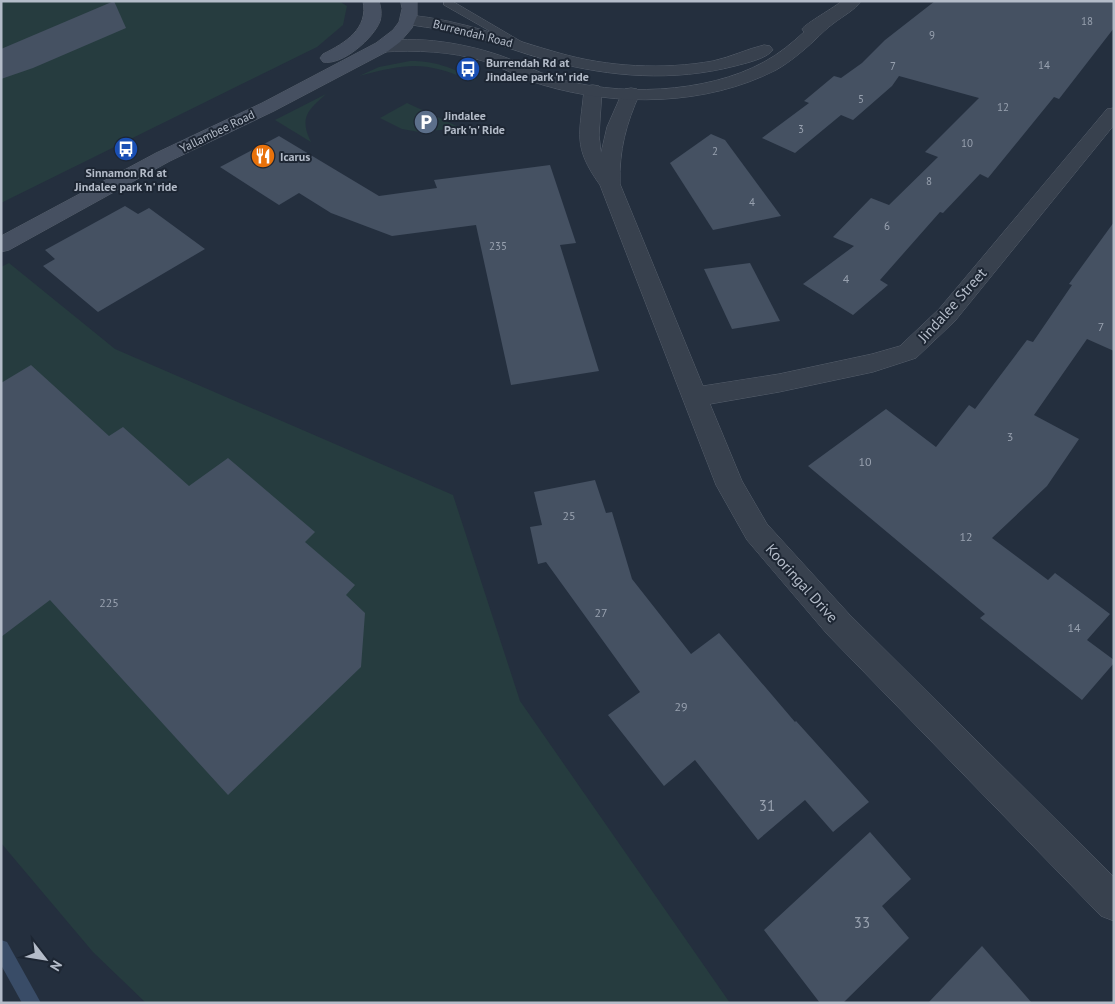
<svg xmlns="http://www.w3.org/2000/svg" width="1115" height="1004" font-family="'PT Sans',sans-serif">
<rect width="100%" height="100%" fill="#242f3e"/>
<g fill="#263c3f">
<polygon points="1,1 339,1 347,6 343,25 317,47 1,203"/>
<path d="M410 61C437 61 451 68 476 79L472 81C424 61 409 63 359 76L379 67Z"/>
<path d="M326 94C308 110 299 117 311 142L275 120Z"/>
<polygon points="407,103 461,128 419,132 402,129 380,118"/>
<polygon points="9,263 115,349 453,495 520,701 730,1003 146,1003 93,952 1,843 1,267"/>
</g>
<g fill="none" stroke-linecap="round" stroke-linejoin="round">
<polygon fill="#394c67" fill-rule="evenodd" points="1,940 7,942 41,1003 22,1003 1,965"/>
</g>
<g fill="#455162">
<polygon points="114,1 126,28 33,68 1,79 1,49"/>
<polygon points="935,1 1114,1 1114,28 1059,99 1054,97 988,178 980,174 943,213 940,212 880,280 888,285 853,315 803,284 854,246 833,237 871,198 889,205 938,157 925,152 979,98 899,76 892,86 853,120 841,115 795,153 762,138 809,103 804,101 834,76 841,78 862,63 885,40"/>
<polygon points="711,134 725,140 781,216 713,230 670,163"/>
<polygon points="279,136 379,196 437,188 434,180 550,165 576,243 560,245 599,371 511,385 476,225 392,236 331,213 299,193 279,205 220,167"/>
<polygon points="125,206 138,214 149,208 205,249 98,312 43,266 55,259 45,250"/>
<polygon points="1114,222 1114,351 1087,339 1034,415 1079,439 1047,486 992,538 1048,580 1055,573 1110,614 1087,640 1114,660 1114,663 1082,700 980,618 985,614 808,466 886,409 936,447 969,405 975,409 1027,340 1033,342 1072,285 1069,284"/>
<polygon points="750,263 780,321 732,329 704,269"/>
<polygon points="31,365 109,436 123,427 189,486 228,458 315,532 305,542 355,585 346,595 365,613 361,667 228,795 50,600 1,637 1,383"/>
<polygon points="595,480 606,513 612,512 632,579 691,654 719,633 795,722 796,721 869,802 833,832 805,800 758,840 695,760 664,786 608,715 640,692 546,562 538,564 530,527 542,525 534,492"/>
<polygon points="870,832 911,879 882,906 909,938 843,1003 820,1003 764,930"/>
<polygon points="982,946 1032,1003 928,1003"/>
</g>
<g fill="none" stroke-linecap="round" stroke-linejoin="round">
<g stroke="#565f6c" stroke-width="1">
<polygon id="service" points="444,1 452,1 527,45 522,48 518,47 444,5"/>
</g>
<g stroke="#565f6c" stroke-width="1">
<path id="minor" d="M593 85 599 86 602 90 599 135 601 153 607 127 622 93 625 89 631 88 637 89 640 93C626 124 619 150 620 184L703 386 779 374 872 354 900 346 939 309 1107 109 1114 108V125L955 321 916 358 873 372 779 392 710 404 742 481 767 524 849 614 1114 877V921L1101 916 827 634 747 540 716 485 600 185C572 146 580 134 584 90L587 86Z"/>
</g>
<g stroke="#565f6c" stroke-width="1">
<g id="tertiary">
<path d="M842 1H861C855 10 843 16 834 23 827 28 821 34 815 40 803 51 790 62 776 70 706 106 617 107 543 85 522 79 504 68 483 61 451 51 416 50 382 52L376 51 374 47 376 43C415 34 470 44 507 58 523 64 537 72 553 77 616 97 706 94 764 62 779 54 792 43 804 32L802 29C805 24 835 7 842 1Z"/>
<path d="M409 15C462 20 509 39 559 53 608 67 663 70 713 61 731 57 747 49 764 45L770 46 773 50C766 59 746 63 735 66 673 82 611 77 550 61 521 53 493 42 463 34 443 28 423 28 403 23L401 20 403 17Z"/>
</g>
</g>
<g stroke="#565f6c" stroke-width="1">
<g id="secondary">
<path d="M363 1H379C381 8 382 14 380 21 374 38 342 66 323 62L320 58 323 54C345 43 369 29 363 1Z"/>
<polygon points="401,1 417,1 417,16 412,28 400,42 388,51 274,111 170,161 9,250 1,252 1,236 156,153 262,103 376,43 393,30 399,22 402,9"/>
</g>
</g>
<use href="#service" fill="#38414e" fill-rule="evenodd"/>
<use href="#minor" fill="#38414e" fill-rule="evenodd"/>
<use href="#tertiary" fill="#38414e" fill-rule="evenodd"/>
<use href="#secondary" fill="#465061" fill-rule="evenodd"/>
</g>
<defs>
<g id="bus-disc" transform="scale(1.25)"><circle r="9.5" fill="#1a4fb4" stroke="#1d2633"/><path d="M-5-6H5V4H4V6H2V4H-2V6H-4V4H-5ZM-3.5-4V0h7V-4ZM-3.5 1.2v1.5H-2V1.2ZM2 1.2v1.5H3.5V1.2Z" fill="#fff"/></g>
<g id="parking-disc" transform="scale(1.25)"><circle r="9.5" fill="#5c6f8a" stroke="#1d2633"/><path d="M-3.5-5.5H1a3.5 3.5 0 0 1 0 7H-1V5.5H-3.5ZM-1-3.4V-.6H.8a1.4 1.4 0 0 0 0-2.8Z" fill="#fff"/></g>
<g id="restaurant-disc" transform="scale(1.25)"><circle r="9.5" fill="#e8710a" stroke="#1d2633"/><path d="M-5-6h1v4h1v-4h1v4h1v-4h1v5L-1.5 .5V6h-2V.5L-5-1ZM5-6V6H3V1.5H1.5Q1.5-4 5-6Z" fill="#fff"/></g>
</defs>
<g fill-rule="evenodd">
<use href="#bus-disc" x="468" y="69"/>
<use href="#parking-disc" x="426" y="122"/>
<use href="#bus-disc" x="126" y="149"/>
<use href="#restaurant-disc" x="263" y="156"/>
</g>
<g text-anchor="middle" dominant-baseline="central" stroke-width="4" stroke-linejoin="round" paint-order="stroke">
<g font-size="11" fill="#98a1af">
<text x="1087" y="21">18</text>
<text x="932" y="35">9</text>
<text x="1044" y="65">14</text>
<text x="893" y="66">7</text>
<text x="861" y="99">5</text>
<text x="1003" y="107">12</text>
<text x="801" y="129">3</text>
<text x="967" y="143">10</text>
<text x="715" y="151">2</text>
<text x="929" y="181">8</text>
<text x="752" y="202">4</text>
<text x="887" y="226">6</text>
<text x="498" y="246">235</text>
</g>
<g font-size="12" fill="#b4bcc9" stroke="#1d2633">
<text transform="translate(473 33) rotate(14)">Burrendah Road</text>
<text transform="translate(217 131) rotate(-26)">Yallambee Road</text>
</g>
<g font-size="12" font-weight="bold" fill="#b4bcc9" stroke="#1d2633" text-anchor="start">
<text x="486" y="62">Burrendah Rd at<tspan x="486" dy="14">Jindalee park 'n' ride</tspan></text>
<text x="444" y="115">Jindalee<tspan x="444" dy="14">Park 'n' Ride</tspan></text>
<text x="280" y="156">Icarus</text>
<text x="126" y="172" text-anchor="middle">Sinnamon Rd at<tspan x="126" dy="14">Jindalee park 'n' ride</tspan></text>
</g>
<g font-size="12" fill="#98a1af">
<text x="846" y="278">4</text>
<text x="1101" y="326">7</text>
<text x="1010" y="436">3</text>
<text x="865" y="461">10</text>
<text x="569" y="515">25</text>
<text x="966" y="536">12</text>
<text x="109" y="602">225</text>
<text x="601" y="612">27</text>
<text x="1074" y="627">14</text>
<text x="681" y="706">29</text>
</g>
<g font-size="15" fill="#b4bcc9" stroke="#1d2633">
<text transform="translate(952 305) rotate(-48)">Jindalee Street</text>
<text transform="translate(802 583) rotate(48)">Kooringal Drive</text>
</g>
<g font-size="15" fill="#98a1af">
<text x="767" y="805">31</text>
<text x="862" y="922">33</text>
</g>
</g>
<rect width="1115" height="1004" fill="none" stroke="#b4bcc9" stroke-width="5"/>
<g transform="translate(45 959) rotate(121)" stroke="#1d2633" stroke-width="4" paint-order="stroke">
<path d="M0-4L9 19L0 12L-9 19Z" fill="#b4bcc9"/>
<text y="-8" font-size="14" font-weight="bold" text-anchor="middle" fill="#b4bcc9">N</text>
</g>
</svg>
